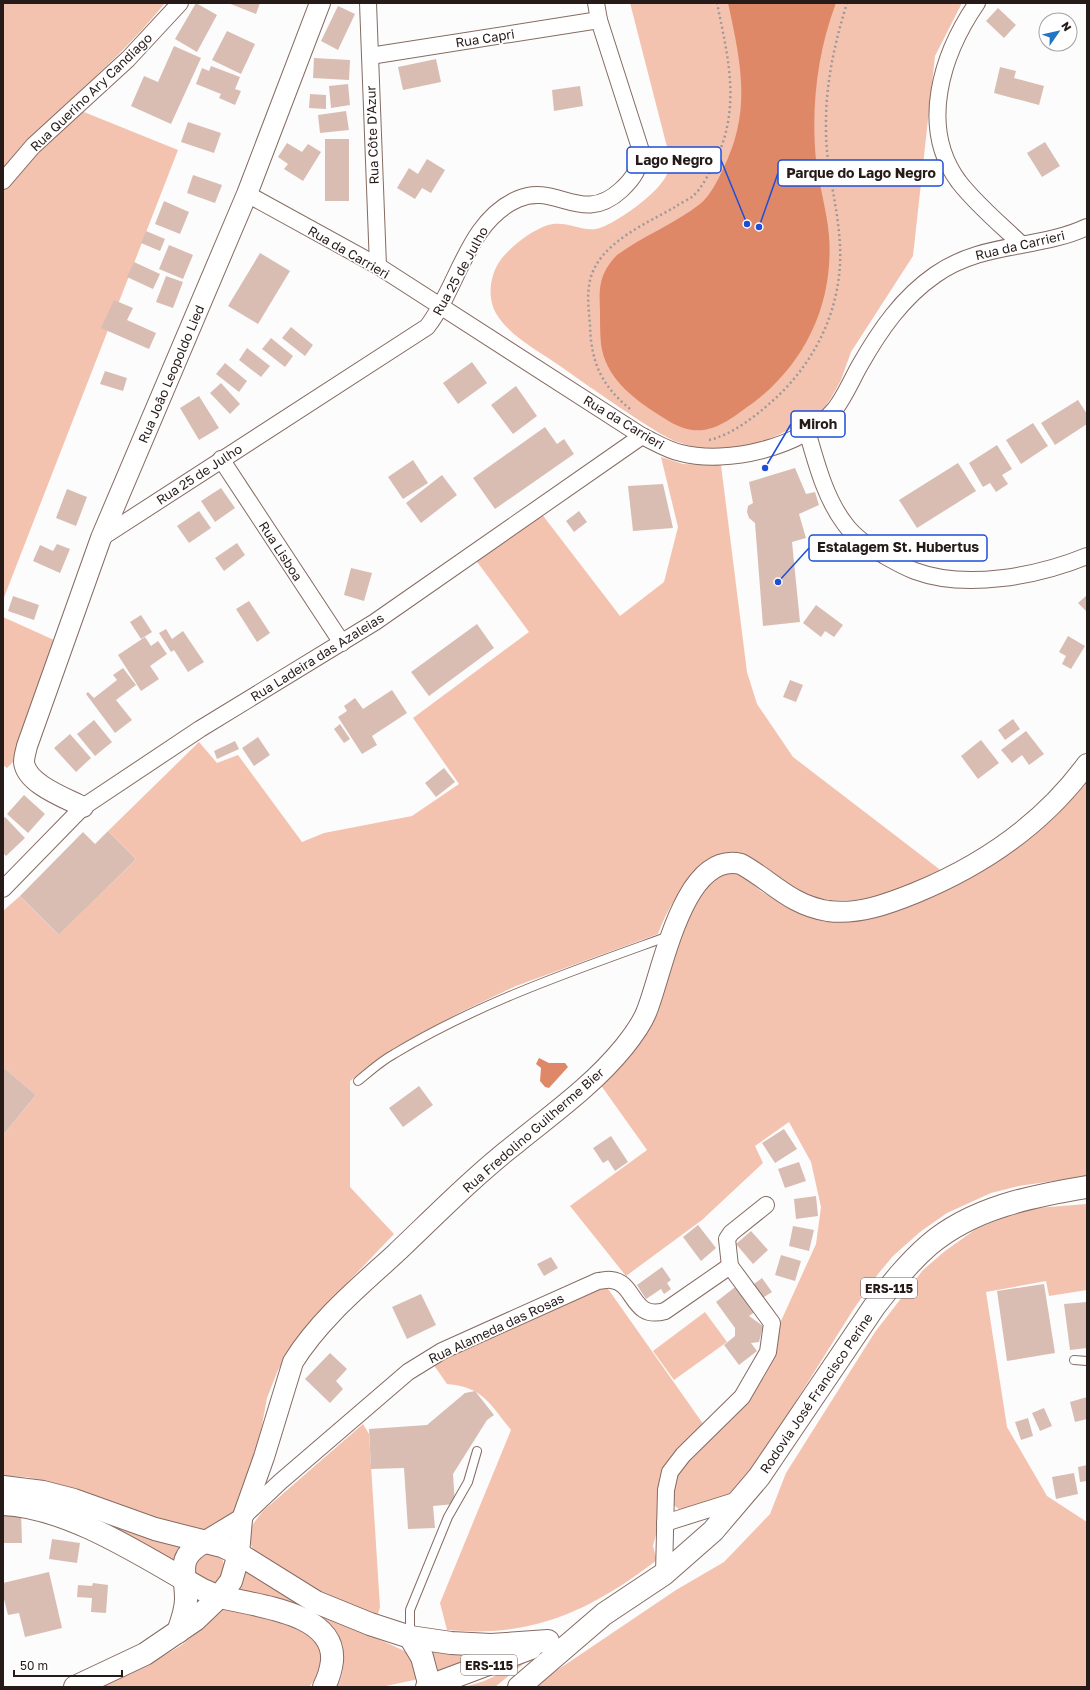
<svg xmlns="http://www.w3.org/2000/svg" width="1090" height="1690" font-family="'Golos Text',sans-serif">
<rect width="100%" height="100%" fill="#fcfcfc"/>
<g fill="#f4c3b0">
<path d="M3 3H165C136 39 102 71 68 102L84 112 178 150 3 600Z"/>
<path d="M630 3H962L935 56 913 256 851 352 841 380 831 398 824 408 801 424 748 449H701L674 441 661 434C626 413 593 389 560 366 539 351 511 337 497 315 486 298 490 273 502 258 514 244 531 231 548 225 565 220 580 231 596 229 615 225 660 192 667 174 670 165 668 156 667 147Z"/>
<path d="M661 457 683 464 721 465 747 672 757 704 793 757 943 872C901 888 869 906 823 899 805 896 786 886 771 875 765 870 759 864 753 859 731 845 712 856 697 872 680 889 666 911 658 934L516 986 461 1012 389 1051 350 1081V1187L394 1234 308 1324 293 1345 278 1370 267 1398 257 1452 234 1512 207 1533 111 1505 66 1486 27 1477 3 1476V1135L36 1095 3 1067V911L20 896 59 935 136 859 108 831 199 742 217 763 238 755 302 842 324 833 412 816 459 784 413 718 529 632 475 559 541 513 620 616 664 582 678 527Z"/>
<polygon points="3,617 54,640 17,758 7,768 3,765"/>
<polygon points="1087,781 1087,1176 1019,1186 991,1193 947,1213 920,1232 893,1256 878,1274 853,1310 758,1462 731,1493 695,1507 679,1509 672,1504 674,1474 774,1353 781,1321 816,1244 821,1207 811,1162 789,1122 755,1146 763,1163 702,1220 626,1276 570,1206 647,1150 600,1084 625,1061 641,1041 657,1015 679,938 690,910 716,876 738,872 762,892 792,909 819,918 1007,854 1056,816"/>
<polygon points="1087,1204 1087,1290 1049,1296 1046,1281 986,1292 1007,1427 1047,1496 1087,1522 1087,1687 537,1687 550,1675 676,1590 724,1562 770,1514 786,1473 875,1332 923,1270 945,1251 976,1229 1008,1216 1036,1208"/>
<path d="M600 1285 606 1286 706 1428 677 1455 653 1546 657 1560C590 1611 533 1638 447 1630L440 1603 511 1430C490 1404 483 1387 447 1384L433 1364Z"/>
<polygon points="705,1312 727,1342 674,1380 653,1351"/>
<path d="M363 1424 369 1434 380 1607 377 1618 327 1598 257 1553C241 1537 251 1526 263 1511Z"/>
<polygon points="30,1498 184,1546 174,1567"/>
<path d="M205 1553 220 1556C228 1566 224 1579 212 1584L195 1575 194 1564Z"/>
<path d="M244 1567 319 1612 409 1653 419 1679 381 1687H337C344 1674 345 1661 341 1647L234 1590Z"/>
<path d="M230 1607 301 1628 318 1643 322 1662 321 1672 309 1687H98C125 1675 155 1662 180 1646 199 1633 206 1612 230 1607Z"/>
<polygon points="428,1650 499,1652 439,1673"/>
<polygon points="527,1661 495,1687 465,1687 484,1681"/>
</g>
<g fill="#df8867">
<path d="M728 3H836C817 53 811 108 816 160 819 186 827 210 829 236 834 302 806 363 753 403 734 416 716 433 692 430 678 428 667 420 656 413 631 397 605 376 601 344 600 334 600 322 600 312 599 287 599 274 617 255 643 236 674 224 700 204 710 196 718 180 723 169 752 111 741 63 728 3Z"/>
<polygon points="539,1058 549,1063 565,1063 568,1067 549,1088 545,1087 540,1081 541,1068 536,1064"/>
</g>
<g fill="#d9bdb3">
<polygon points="196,3 217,15 197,52 175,39"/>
<polygon points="228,3 260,3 256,14"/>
<polygon points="338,6 355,14 338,50 321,41"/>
<polygon points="998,8 1016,25 1004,38 986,21"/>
<polygon points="227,31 255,44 241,74 212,60"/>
<polygon points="174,46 201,58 171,124 131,106 144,76 158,82"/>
<polygon points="314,58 350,60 349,80 313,78"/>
<polygon points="436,59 441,82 403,90 398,67"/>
<polygon points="211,66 240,77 235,89 241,91 235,105 219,98 221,94 196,84 202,68 209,71"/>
<polygon points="1000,67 1016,71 1014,78 1044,86 1039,105 994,93"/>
<polygon points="348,84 350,105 331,108 329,86"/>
<polygon points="580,86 583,106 554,111 552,90"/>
<polygon points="310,94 326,95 326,109 309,108"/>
<polygon points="346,111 349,130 320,133 318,115"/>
<polygon points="188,122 221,133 214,153 181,142"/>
<rect x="325" y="139" width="24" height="62"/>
<polygon points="1045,142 1060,166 1042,177 1027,153"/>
<polygon points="287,143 302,152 308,144 321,152 303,181 284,169 288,164 278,157"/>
<polygon points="427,159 445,170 431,193 422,188 415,199 397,188 409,168 418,174"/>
<polygon points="193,175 222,185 215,203 187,193"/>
<polygon points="164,201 189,212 180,234 155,224"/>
<polygon points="146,231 165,239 160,251 141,243"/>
<polygon points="169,245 193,255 183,279 159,269"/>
<polygon points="260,253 290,271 258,324 228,306"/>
<polygon points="134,262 160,274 153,289 127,277"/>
<polygon points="166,276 183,282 173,308 156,302"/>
<polygon points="114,300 133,308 127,320 156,333 149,349 101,328"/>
<polygon points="291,327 313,345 305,356 282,338"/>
<polygon points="271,338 293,356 285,367 262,349"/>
<polygon points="247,348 270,366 261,377 239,360"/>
<polygon points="472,362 487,383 458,404 443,383"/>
<polygon points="225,363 247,381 239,392 216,374"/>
<polygon points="105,371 127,378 123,391 100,384"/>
<polygon points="221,383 240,404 230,414 210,393"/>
<polygon points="516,386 537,416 513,434 491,405"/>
<polygon points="199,396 219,428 199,440 180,408"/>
<polygon points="1078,400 1087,414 1087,424 1055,445 1041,423"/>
<polygon points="1033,423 1048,446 1021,464 1006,440"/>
<polygon points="545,427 557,444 564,439 574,454 495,509 473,478"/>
<polygon points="997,445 1012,469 1002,475 1008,484 996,492 990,483 983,487 969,463"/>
<polygon points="413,460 428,483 403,499 388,477"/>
<polygon points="958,463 976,491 917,528 899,500"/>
<polygon points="795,468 806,494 815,492 819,505 799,514 806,538 792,542 800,622 763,626 755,523 749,518 747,512 748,506 753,503 749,482"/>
<polygon points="442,475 457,495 421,523 406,503"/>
<polygon points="663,484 673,528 633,531 628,486"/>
<polygon points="221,488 235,508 215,522 201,501"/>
<polygon points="67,489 87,497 76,526 56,518"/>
<polygon points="199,511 211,528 189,543 177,526"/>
<polygon points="579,511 587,522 574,532 566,521"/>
<polygon points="237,543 245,555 224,571 215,558"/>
<polygon points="57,544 70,549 60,573 33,561 40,545 53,551"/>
<polygon points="351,568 372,573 364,601 344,595"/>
<polygon points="1087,595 1087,612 1078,603"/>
<polygon points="13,596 39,605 34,620 8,611"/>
<polygon points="249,601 270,633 257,642 236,609"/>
<polygon points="816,605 843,625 834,637 825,631 821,637 803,623"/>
<polygon points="141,615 152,632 141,639 130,622"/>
<polygon points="477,624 494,648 429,696 411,672"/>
<polygon points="166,629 172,639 183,631 204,662 188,672 174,650 171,652 159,633"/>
<polygon points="1068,636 1085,646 1071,669 1062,664 1066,656 1059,652"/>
<polygon points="145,637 151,646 158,641 167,654 150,666 159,679 141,691 118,655"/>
<polygon points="123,668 136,685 116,700 132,720 115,733 86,694 88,692 94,698 117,680 113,675"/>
<polygon points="790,680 803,685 796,702 783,697"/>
<polygon points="392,690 407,713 372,736 377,745 362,754 338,717 347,711 344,706 355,698 363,709"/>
<polygon points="1013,719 1020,729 1005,740 998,730"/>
<polygon points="94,720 112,742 95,756 77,734"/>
<polygon points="340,724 350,739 344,743 334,729"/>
<polygon points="1026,731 1044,754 1029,765 1022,755 1012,763 1001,750"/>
<polygon points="70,734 91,758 76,772 54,748"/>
<polygon points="258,737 270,755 254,766 242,748"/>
<polygon points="981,740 999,763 978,779 961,756"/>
<polygon points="235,741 239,749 217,759 214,751"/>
<polygon points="444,768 455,782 436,797 425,783"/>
<polygon points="24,795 45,814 28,833 7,814"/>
<polygon points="5,817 25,838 6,856 3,853 3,818"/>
<polygon points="108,831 136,859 59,935 20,896 83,832 95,844"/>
<polygon points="3,1067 36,1095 3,1135"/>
<polygon points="419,1086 433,1105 403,1127 389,1108"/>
<polygon points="784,1129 797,1149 775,1163 762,1143"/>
<polygon points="611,1136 628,1162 615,1171 608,1160 603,1163 593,1148"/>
<polygon points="799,1162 806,1181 785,1188 778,1169"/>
<polygon points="816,1196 818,1216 796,1219 794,1199"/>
<polygon points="698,1225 716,1248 701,1261 683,1237"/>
<polygon points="793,1226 814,1230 809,1251 789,1246"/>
<polygon points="751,1231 768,1250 753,1264 736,1244"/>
<polygon points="781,1255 801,1261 795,1281 775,1275"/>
<polygon points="551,1257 558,1268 544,1276 537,1264"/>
<polygon points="662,1267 671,1280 667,1283 671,1289 664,1294 661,1289 646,1299 637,1285"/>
<polygon points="762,1278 772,1292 759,1300 750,1287"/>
<polygon points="739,1284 759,1309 749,1316 763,1326 759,1342 751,1343 757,1351 739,1365 724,1345 735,1336 735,1328 716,1302"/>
<polygon points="1044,1284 1055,1353 1007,1361 997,1291"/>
<polygon points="421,1294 436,1325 407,1339 392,1307"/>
<polygon points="1087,1302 1087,1348 1070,1350 1064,1304"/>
<polygon points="330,1353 347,1369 336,1381 343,1389 330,1403 305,1379"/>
<polygon points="475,1391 494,1415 487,1420 453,1474 455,1504 433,1506 435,1528 408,1529 404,1468 371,1469 369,1429 427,1425 465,1393"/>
<polygon points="1087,1397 1087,1419 1075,1422 1070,1402"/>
<polygon points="1044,1408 1052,1426 1040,1431 1032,1413"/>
<polygon points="1028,1418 1033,1436 1021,1440 1015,1422"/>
<polygon points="1087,1465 1087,1481 1080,1482 1078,1467"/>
<polygon points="1074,1473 1078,1494 1056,1499 1052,1477"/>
<polygon points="21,1511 22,1543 3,1543 3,1512"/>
<polygon points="52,1539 80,1543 77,1563 49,1559"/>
<polygon points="49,1572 62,1628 25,1637 19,1613 8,1615 3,1595 3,1583"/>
<polygon points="93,1583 108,1585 106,1613 91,1612 92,1598 77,1597 78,1585 92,1586"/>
</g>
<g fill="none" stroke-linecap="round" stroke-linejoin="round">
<g stroke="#856b62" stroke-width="10">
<g id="service">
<path d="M358 1081C369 1072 381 1061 394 1054 480 1002 575 970 669 936"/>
<polyline points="1074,1360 1087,1361"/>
<polyline points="410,1636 410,1610 448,1517 468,1482 477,1451"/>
</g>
</g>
<g stroke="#856b62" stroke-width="18">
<g id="minor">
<polyline points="368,3 378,266"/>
<path d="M977 3C942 54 918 127 959 182 977 205 1000 224 1021 244"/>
<polyline points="370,56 599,20"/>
<polyline points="3,181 33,146 128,59 180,3"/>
<path d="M247 194 378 266 642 436C655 442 667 450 681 453 727 465 804 447 835 409 845 396 852 379 860 365 880 330 902 298 935 275 983 241 1038 250 1087 227"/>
<path d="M807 431C816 462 825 498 845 524 855 538 870 547 885 556 894 561 904 567 915 571 966 590 1038 576 1087 556"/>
<polyline points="221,459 342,643"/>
<path d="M101 538 427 327C458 288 467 221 518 199 556 182 582 226 621 190 634 178 640 168 641 151L599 20 596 3"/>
<polyline points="3,889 83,807 200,729 375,622 642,436"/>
<path d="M243 1517 280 1482 408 1372 442 1351 598 1281C602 1281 607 1279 611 1280 636 1282 631 1321 665 1311L730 1266"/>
<polyline points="665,1523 738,1500"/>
<polyline points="664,1574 666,1490 670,1472 683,1455 742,1397 768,1352 772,1323 730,1266 727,1239 731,1233 766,1205"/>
</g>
</g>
<g stroke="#856b62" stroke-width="22">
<g id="tertiary">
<path d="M83 807C66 798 26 784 24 762 24 757 26 751 27 746L101 538 247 194 320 3"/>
<polyline points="204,1542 242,1519"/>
<path d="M239 1554 242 1519 264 1457 293 1362C319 1320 359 1287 395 1254 435 1216 474 1176 518 1142 555 1112 593 1085 624 1047 632 1037 641 1025 646 1013 662 976 682 850 741 864 772 881 790 905 828 911 858 915 888 904 915 893 983 865 1043 824 1087 764"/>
</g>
</g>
<g stroke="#856b62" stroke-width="24">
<g id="secondary">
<path d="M178 1632C182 1621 186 1610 186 1599 186 1572 175 1558 204 1542"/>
<polyline points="75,1687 145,1654 195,1620 219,1597 231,1581 239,1554"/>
</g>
</g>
<g stroke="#856b62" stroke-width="24">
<g id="primary">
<polyline points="3,1487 43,1492 74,1500 155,1529 222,1546 239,1554 316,1602 370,1624 410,1637 451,1643 491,1645 548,1641"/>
<path d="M3 1504C70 1507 144 1557 201 1589 208 1592 215 1596 221 1597 255 1606 336 1612 332 1661 331 1670 328 1679 324 1687"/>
<polyline points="410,1637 422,1657 430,1687"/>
<polyline points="427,1687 531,1648"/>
<path d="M519 1687 604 1614 664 1574 713 1531 759 1477 874 1307C891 1285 908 1263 929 1245 972 1208 1032 1196 1087 1187"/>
</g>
</g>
<g stroke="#9e9998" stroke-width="2.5" stroke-dasharray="2 3" stroke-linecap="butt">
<path d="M630 409C601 385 591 362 590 325 589 312 587 298 589 286 594 245 644 225 675 207 680 203 688 200 693 196 701 189 707 177 712 168 742 111 729 62 717 3"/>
<path d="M709 440C733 435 761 412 779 395 823 352 846 294 839 233 836 199 826 166 826 131 825 86 834 45 847 3"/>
</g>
<use href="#service" stroke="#fff" stroke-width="8"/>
<use href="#minor" stroke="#fff" stroke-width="16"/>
<use href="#tertiary" stroke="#fff" stroke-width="20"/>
<use href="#secondary" stroke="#fff" stroke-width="22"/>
<use href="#primary" stroke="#fff" stroke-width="22"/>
</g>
<g text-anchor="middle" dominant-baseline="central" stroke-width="3.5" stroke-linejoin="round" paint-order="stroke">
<g fill="#fff" stroke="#675f5d" stroke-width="1">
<rect x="861" y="1278" width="56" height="20" rx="3"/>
<rect x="461" y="1655" width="56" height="20" rx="3"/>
</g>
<g font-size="12" font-weight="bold" fill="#261b18">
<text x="889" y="1288">ERS-115</text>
<text x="489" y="1665">ERS-115</text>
</g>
<g font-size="13" fill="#261b18" stroke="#fff">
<text transform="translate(485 38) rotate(-9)">Rua Capri</text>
<text transform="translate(91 92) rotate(-44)">Rua Querino Ary Candiago</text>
<text transform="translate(372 135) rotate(-92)">Rua Côte D'Azur</text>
<text transform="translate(1020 245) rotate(-13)">Rua da Carrieri</text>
<text transform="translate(349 252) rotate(30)">Rua da Carrieri</text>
<text transform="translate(460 271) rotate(-61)">Rua 25 de Julho</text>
<text transform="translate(171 374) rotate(-67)">Rua João Leopoldo Lied</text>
<text transform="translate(624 422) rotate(31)">Rua da Carrieri</text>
<text transform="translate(199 474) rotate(-33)">Rua 25 de Julho</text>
<text transform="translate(281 551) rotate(57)">Rua Lisboa</text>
<text transform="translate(317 657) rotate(-32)">Rua Ladeira das Azaleias</text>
<text transform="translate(533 1130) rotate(-41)">Rua Fredolino Guilherme Bier</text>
<text transform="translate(496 1328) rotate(-25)">Rua Alameda das Rosas</text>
<text transform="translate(816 1393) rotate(-56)">Rodovia José Francisco Perine</text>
</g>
</g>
<path fill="none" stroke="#1d4ed8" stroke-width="1.5" d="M747 224L721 160M759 227L778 173M765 468L791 424M778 582L809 548"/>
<g fill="#1d4ed8" stroke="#fff" stroke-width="1.5">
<circle cx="747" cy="224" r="4"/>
<circle cx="759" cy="227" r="4"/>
<circle cx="765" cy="468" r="4"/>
<circle cx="778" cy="582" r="4"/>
</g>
<g fill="#fff" stroke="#1d4ed8" stroke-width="1.5">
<rect x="627" y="147" width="94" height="26" rx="4"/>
<rect x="778" y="160" width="165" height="26" rx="4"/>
<rect x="791" y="411" width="54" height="26" rx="4"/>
<rect x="809" y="535" width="178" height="26" rx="4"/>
</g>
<g font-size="14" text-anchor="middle" font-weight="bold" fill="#261b18">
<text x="674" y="165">Lago Negro</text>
<text x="861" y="178">Parque do Lago Negro</text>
<text x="818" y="429">Miroh</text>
<text x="898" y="552">Estalagem St. Hubertus</text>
</g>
<rect width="1090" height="1690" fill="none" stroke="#261b18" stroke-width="8"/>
<g transform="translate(1058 32) rotate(56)"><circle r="19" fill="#ffffff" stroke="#a8a4a3"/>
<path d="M0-3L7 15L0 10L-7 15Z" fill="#2375c4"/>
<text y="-6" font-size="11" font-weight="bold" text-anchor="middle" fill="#261b18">N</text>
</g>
<path d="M14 1670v6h108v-6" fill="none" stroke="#261b18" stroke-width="2"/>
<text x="20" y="1670" font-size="12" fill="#261b18" stroke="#ffffff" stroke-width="3" paint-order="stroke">50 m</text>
</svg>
